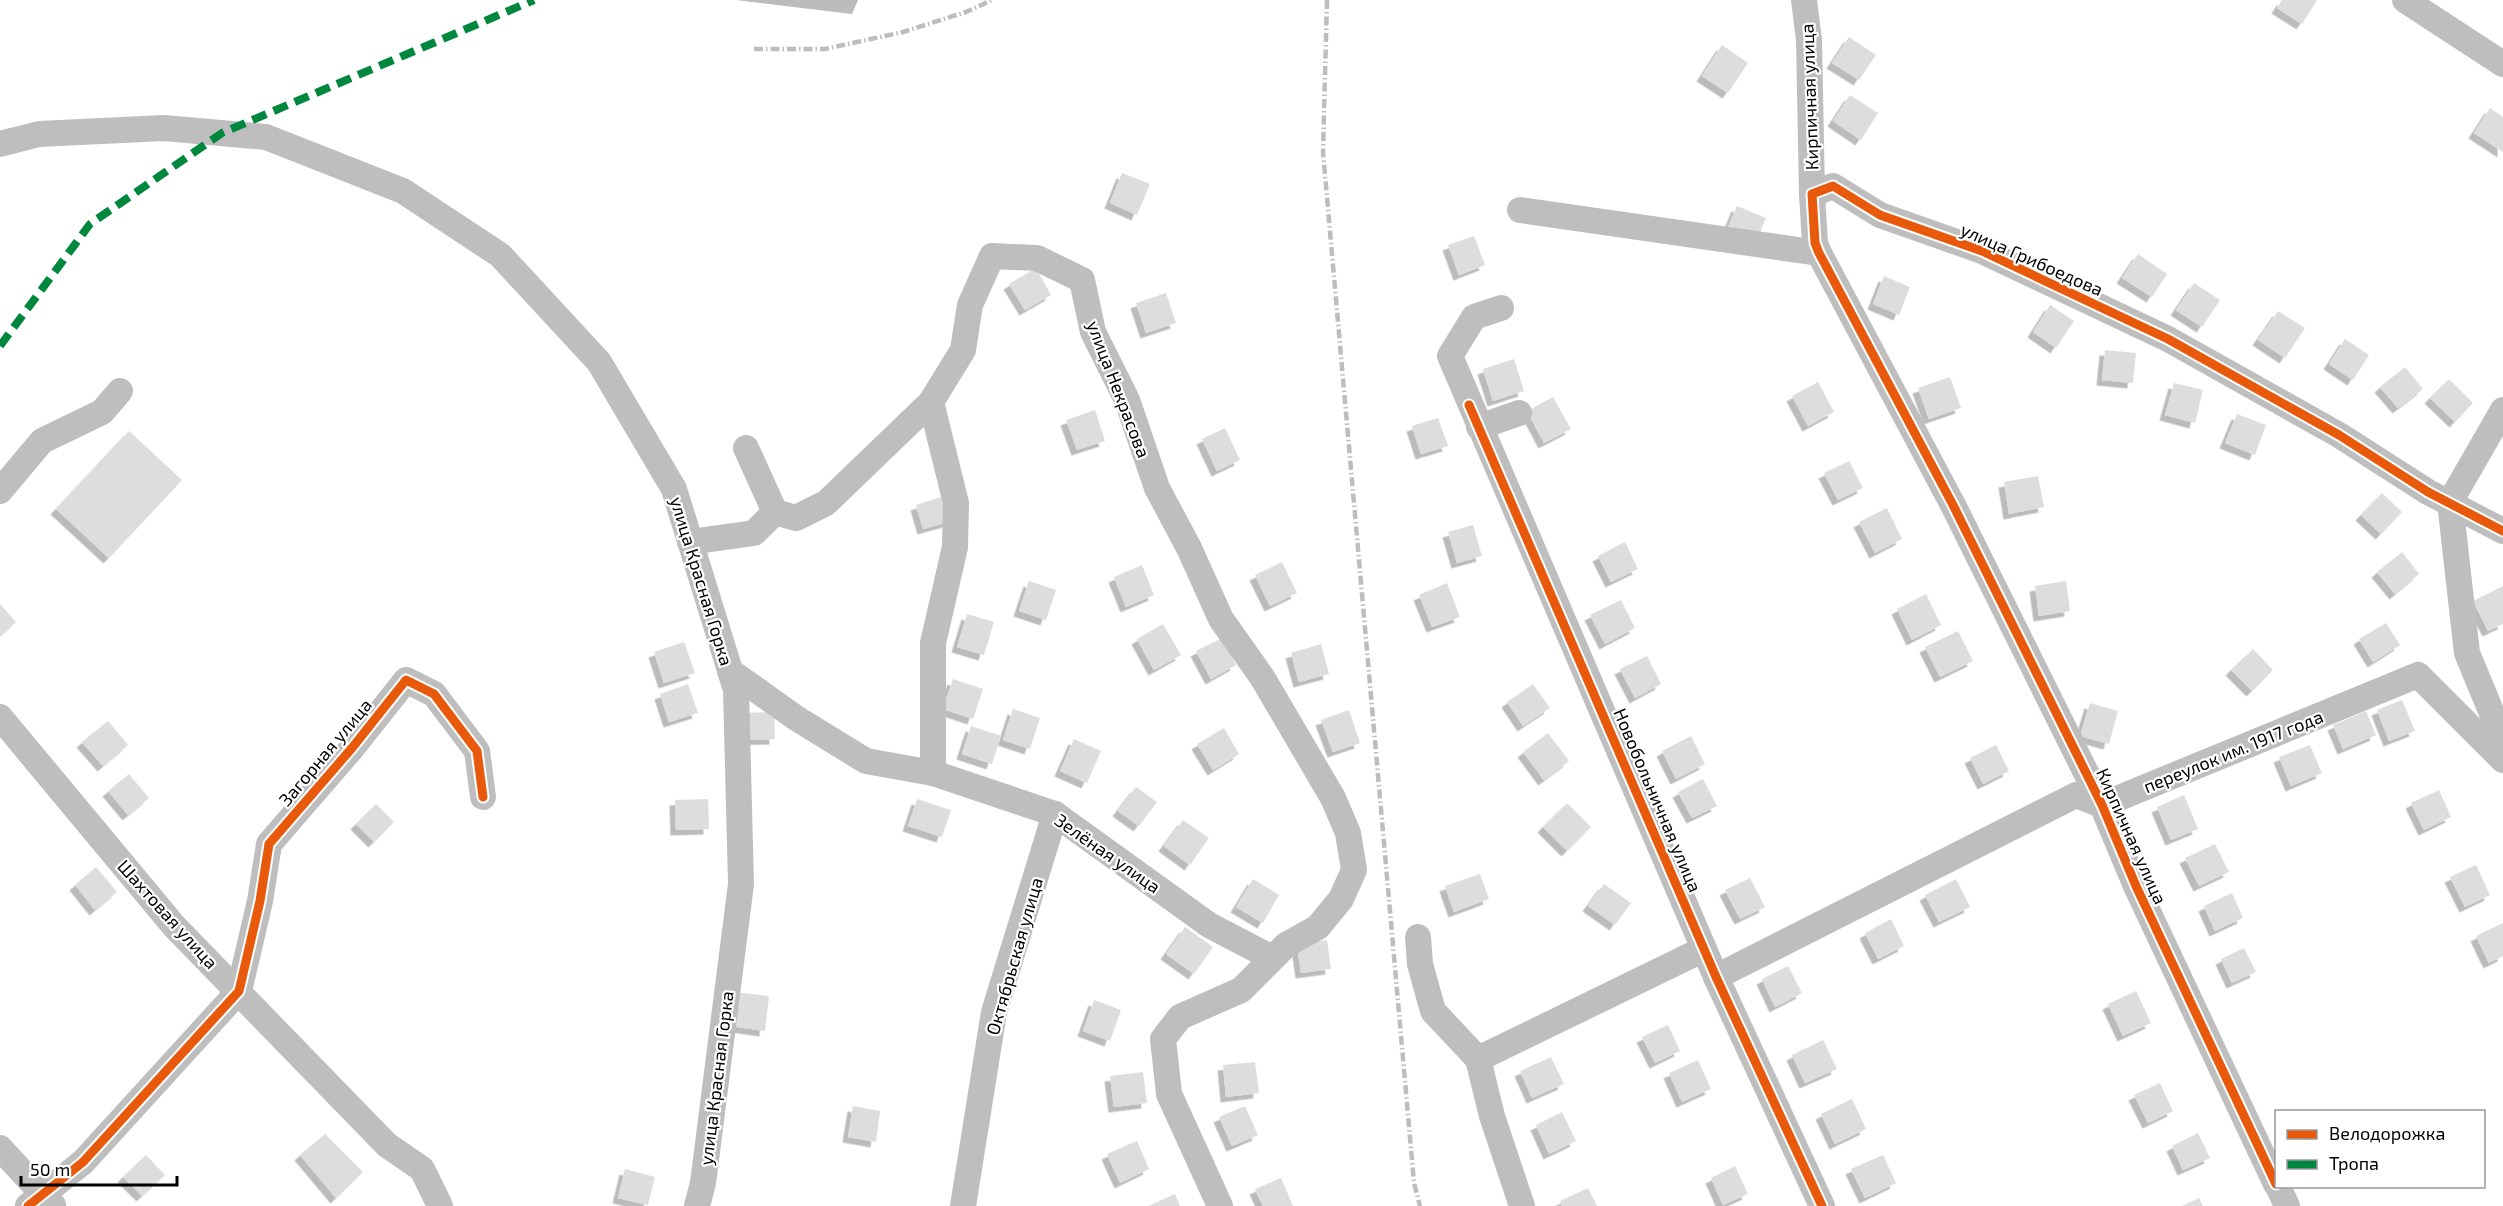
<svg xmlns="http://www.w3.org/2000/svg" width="2503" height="1206" font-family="'Exo 2',sans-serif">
<defs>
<filter id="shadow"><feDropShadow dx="-5.5" dy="5.5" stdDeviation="0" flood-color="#0004"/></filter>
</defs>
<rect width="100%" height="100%" fill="#fff"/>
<polygon fill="#bcbcbc" points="736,0 858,0 852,14"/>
<g fill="#ddd" filter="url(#shadow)">
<polygon points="2282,0 2317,0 2302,24 2277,8"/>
<polygon points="1849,37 1876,55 1859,80 1832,63"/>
<polygon points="1722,45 1748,63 1728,93 1702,76"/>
<polygon points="1850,95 1878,113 1861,140 1833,121"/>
<polygon points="2490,108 2503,117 2503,152 2474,133"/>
<polygon points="1122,173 1150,184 1137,215 1110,203"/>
<polygon points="1737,206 1766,218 1755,244 1726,232"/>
<polygon points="1474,236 1485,265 1459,275 1448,245"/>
<polygon points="2138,254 2167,274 2152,297 2122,278"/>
<polygon points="1036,268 1051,295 1025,310 1009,284"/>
<polygon points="1884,276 1910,287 1899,315 1873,304"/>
<polygon points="2194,283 2220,300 2202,327 2176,310"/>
<polygon points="1166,293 1176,323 1146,333 1136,303"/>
<polygon points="2050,305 2074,321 2056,348 2033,332"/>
<polygon points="2278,311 2305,328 2285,358 2258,340"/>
<polygon points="2345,339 2369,355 2353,380 2329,364"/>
<polygon points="2105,350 2136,353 2133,383 2102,380"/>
<polygon points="1514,359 1524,391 1493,401 1483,369"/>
<polygon points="2405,367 2423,389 2398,408 2380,387"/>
<polygon points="1950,377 1961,408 1929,419 1918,388"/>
<polygon points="2449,379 2473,403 2455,422 2430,398"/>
<polygon points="1818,382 1834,412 1808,426 1792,396"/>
<polygon points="2174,383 2203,390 2195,423 2165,415"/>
<polygon points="1553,397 1571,429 1544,443 1527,411"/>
<polygon points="1095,410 1105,441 1077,450 1066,420"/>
<polygon points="2237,414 2266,425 2255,455 2225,443"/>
<polygon points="1438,418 1448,446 1421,454 1412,426"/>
<polygon points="1225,428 1240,460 1217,471 1202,439"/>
<polygon points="129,431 182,480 109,558 56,509"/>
<polygon points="1849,461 1863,488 1838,500 1824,473"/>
<polygon points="2038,476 2044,507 2009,514 2004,482"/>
<polygon points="2382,493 2402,512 2381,534 2361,515"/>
<polygon points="944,496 952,521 923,529 916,505"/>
<polygon points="1887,508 1902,539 1875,553 1859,522"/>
<polygon points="1473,525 1482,556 1457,563 1448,532"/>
<polygon points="1625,542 1638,569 1611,582 1598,556"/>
<polygon points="2402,552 2419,574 2395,594 2377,572"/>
<polygon points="1282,562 1297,593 1270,606 1255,575"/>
<polygon points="1142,565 1154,595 1126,607 1114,577"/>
<polygon points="1029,581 1056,590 1046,620 1019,611"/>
<polygon points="2066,581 2070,611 2039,616 2035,586"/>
<polygon points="1447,583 1460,617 1432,627 1419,595"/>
<polygon points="2503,586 2503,624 2488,631 2473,601"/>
<polygon points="1926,594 1941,625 1912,640 1897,609"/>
<polygon points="1621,600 1635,628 1605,644 1590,615"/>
<polygon points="0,604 16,622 0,636"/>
<polygon points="967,614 994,622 984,655 957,647"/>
<polygon points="2386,623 2400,645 2373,662 2359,639"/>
<polygon points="1163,624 1181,655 1154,670 1137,639"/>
<polygon points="1958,631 1973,661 1940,677 1925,647"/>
<polygon points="1222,638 1236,665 1211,679 1196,651"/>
<polygon points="684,642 695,673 664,683 654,652"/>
<polygon points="1321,644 1329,674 1299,682 1291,653"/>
<polygon points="2253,649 2273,670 2252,691 2231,670"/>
<polygon points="1647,656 1661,684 1635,698 1620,669"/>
<polygon points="953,679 983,689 973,719 943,709"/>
<polygon points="688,684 698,713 669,722 660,694"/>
<polygon points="1533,684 1550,708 1523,726 1507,702"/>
<polygon points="2402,700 2415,731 2389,741 2377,710"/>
<polygon points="2090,703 2118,711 2109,744 2080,736"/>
<polygon points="1013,709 1040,718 1030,749 1003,740"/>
<polygon points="1349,710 1360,743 1333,752 1321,720"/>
<polygon points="2366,711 2376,735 2343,749 2333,725"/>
<polygon points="774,712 775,739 741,740 740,713"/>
<polygon points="108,721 128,745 103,766 82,742"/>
<polygon points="971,726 1001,736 992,764 962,754"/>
<polygon points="1224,728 1239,754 1213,770 1197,744"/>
<polygon points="1548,733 1569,761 1544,780 1523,752"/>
<polygon points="1691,736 1705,764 1676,779 1662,751"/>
<polygon points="1074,739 1101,751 1087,783 1060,771"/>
<polygon points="1996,745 2009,771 1983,784 1970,758"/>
<polygon points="2310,745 2322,773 2291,786 2279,757"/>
<polygon points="129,774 149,798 128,815 108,791"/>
<polygon points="1703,779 1717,806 1692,818 1678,792"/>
<polygon points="1136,787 1157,802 1139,826 1118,811"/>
<polygon points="2439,790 2451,817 2424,830 2411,803"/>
<polygon points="2184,795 2198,829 2171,840 2157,807"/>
<polygon points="708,799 709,829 676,830 675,800"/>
<polygon points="917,799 951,810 942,837 908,826"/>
<polygon points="1567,803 1591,827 1567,851 1543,827"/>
<polygon points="376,804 394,822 374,842 356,824"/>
<polygon points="1183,820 1209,838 1190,865 1164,846"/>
<polygon points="2215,844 2229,872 2199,886 2185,858"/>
<polygon points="2476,865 2490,895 2465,907 2450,877"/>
<polygon points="96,867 117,892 95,910 75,885"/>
<polygon points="1480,874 1489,899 1454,912 1445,886"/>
<polygon points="1750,878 1765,907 1740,919 1725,890"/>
<polygon points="1253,879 1279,895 1263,923 1236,907"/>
<polygon points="1956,879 1970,907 1939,922 1925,895"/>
<polygon points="1604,884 1631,903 1615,925 1588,906"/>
<polygon points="2232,893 2243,918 2215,931 2204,906"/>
<polygon points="1891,919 1904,946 1878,959 1865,933"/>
<polygon points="2503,923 2503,956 2489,963 2476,936"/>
<polygon points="1185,927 1213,947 1194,974 1166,954"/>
<polygon points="1327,940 1331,969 1301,973 1297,944"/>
<polygon points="2244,948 2256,972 2232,983 2221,959"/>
<polygon points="1788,966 1802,993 1775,1007 1762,979"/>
<polygon points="2136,991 2151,1023 2123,1036 2108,1004"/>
<polygon points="735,992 769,996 765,1031 730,1026"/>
<polygon points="1094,1000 1121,1010 1110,1041 1083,1031"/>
<polygon points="1668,1025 1680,1051 1655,1063 1642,1037"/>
<polygon points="1823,1040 1837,1069 1805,1083 1792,1055"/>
<polygon points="1551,1057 1564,1084 1532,1098 1520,1071"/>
<polygon points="1698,1060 1711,1089 1682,1102 1669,1073"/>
<polygon points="1255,1062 1259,1093 1226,1097 1223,1065"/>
<polygon points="1143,1072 1147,1103 1114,1107 1110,1076"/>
<polygon points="2160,1083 2173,1111 2148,1123 2134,1095"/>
<polygon points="1852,1099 1866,1129 1835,1144 1821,1114"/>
<polygon points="853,1106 880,1111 876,1142 848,1137"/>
<polygon points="1245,1106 1258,1135 1232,1146 1219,1117"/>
<polygon points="1562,1112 1576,1141 1549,1154 1536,1125"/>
<polygon points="2198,1133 2210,1158 2183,1170 2172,1146"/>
<polygon points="325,1134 363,1172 336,1198 300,1155"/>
<polygon points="1137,1141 1149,1169 1120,1183 1107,1154"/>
<polygon points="146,1155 165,1175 142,1196 123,1177"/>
<polygon points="1883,1155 1896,1183 1865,1198 1851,1169"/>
<polygon points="1735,1166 1748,1194 1723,1205 1711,1178"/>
<polygon points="625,1169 655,1177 648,1205 618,1198"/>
<polygon points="1281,1178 1293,1206 1263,1206 1255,1189"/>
<polygon points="1588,1188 1597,1206 1562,1206 1560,1201"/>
<polygon points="1175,1194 1180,1206 1148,1206"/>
<polygon points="2199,1198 2203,1206 2182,1206"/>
</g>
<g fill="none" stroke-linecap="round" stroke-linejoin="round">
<g stroke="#bebebe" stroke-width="26">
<polyline points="1804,0 1809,40 1812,194"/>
<polyline points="2405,0 2503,64"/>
<polyline points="0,144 39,134 164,128 266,137 403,191 500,255 599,362 674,489 736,690 741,884 703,1183 697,1206"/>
<polyline points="1520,210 1819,253"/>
<polyline points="1501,308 1474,317 1450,356 1716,977 1822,1206"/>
<polyline points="931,402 956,503 955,547 933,643 933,773"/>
<polyline points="2503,410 2450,502 2467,653 2503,740"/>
<polyline points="1479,427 1519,413"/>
<polyline points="0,491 42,441 102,412 120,391"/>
<polyline points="775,512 796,518 826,503 931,402 963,350 970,305 992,256 1037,258 1082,280 1093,332 1127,400 1157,488 1189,548 1221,619 1262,677 1333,798 1348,833 1354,870 1341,899 1318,927 1286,945 1241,990 1180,1017 1163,1039 1169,1094 1220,1206"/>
<polyline points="690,542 754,533 775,512 746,448"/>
<polyline points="730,671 796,718 866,761 933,773 1055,814 1209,925 1270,957"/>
<polyline points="0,717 174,926 387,1145 422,1169 440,1206"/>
<polyline points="1418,937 1420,964 1433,1011 1478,1059 1492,1116 1522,1206"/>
<polyline points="1716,977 2076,795 2102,805 2418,675 2503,760"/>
<polyline points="1478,1059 1704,949"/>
<polyline points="0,1148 53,1205"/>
<polyline points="2276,1184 2136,886 2102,805 1953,505 1819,253 1815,243 1812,194 1833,186 1880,215 1982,251 2168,339 2339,435 2428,492 2503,531"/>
<polyline points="2278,1186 2287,1206"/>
<polyline points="28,1206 83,1162 239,991 260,901 269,844 352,748 406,680 434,694 477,751 483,797"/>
<polyline points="963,1206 994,1012 1055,814"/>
</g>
<g stroke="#bdbdbd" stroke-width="4.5" stroke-dasharray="9 3 1.5 3" stroke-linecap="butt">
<polyline points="1327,0 1323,152 1414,1183 1420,1206"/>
<polyline points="754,49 825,49 903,32 966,12 992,0"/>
</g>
<polyline stroke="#00873e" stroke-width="8" stroke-dasharray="15 8" stroke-linecap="butt" points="0,346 90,224 222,133 534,0"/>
<g stroke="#fff" stroke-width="13">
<g id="cycleway">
<polyline points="1469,405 1716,977 1822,1206"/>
<polyline points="2276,1184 2136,886 2102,805 1953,505 1819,253 1815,243 1812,194 1833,186 1880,215 1982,251 2168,339 2339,435 2428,492 2503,531"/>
<polyline points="28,1206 83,1162 239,991 260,901 269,844 352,748 406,680 434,694 477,751 483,797"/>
</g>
</g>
<use href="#cycleway" stroke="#e8590c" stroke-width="9"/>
</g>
<g text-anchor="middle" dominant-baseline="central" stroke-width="4.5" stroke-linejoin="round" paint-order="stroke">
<g font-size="18" fill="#000" stroke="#fff">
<text transform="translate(1809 97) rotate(-92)">Кирпичная улица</text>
<text transform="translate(2032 259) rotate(24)">улица Грибоедова</text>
<text transform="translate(1119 389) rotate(69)">улица Некрасова</text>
<text transform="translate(702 581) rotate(73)">улица Красная Горка</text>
<text transform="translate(2233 751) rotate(-22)">переулок им. 1917 года</text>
<text transform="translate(325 752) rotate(-50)">Загорная улица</text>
<text transform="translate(1658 800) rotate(67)">Новобольничная улица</text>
<text transform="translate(2132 836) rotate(66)">Кирпичная улица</text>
<text transform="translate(1108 853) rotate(35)">Зелёная улица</text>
<text transform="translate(168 914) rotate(48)">Шахтовая улица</text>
<text transform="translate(1014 956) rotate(-74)">Октябрьская улица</text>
<text transform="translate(716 1078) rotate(-83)">улица Красная Горка</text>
</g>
</g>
<rect x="2275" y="1110" width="210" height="78" fill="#ffffff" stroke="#999999" stroke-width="1.5"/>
<rect x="2287" y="1130" width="30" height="9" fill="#e8590c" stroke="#999999" stroke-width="1.5"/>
<text x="2329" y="1140" font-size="18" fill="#000000">Велодорожка</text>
<rect x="2287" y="1160" width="30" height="9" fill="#00873e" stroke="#999999" stroke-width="1.5"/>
<text x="2329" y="1170" font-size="18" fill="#000000">Тропа</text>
<path d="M21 1176v9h156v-9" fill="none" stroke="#000000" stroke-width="3"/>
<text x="30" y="1176" font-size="18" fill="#000000" stroke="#ffffff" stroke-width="4.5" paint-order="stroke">50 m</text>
</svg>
